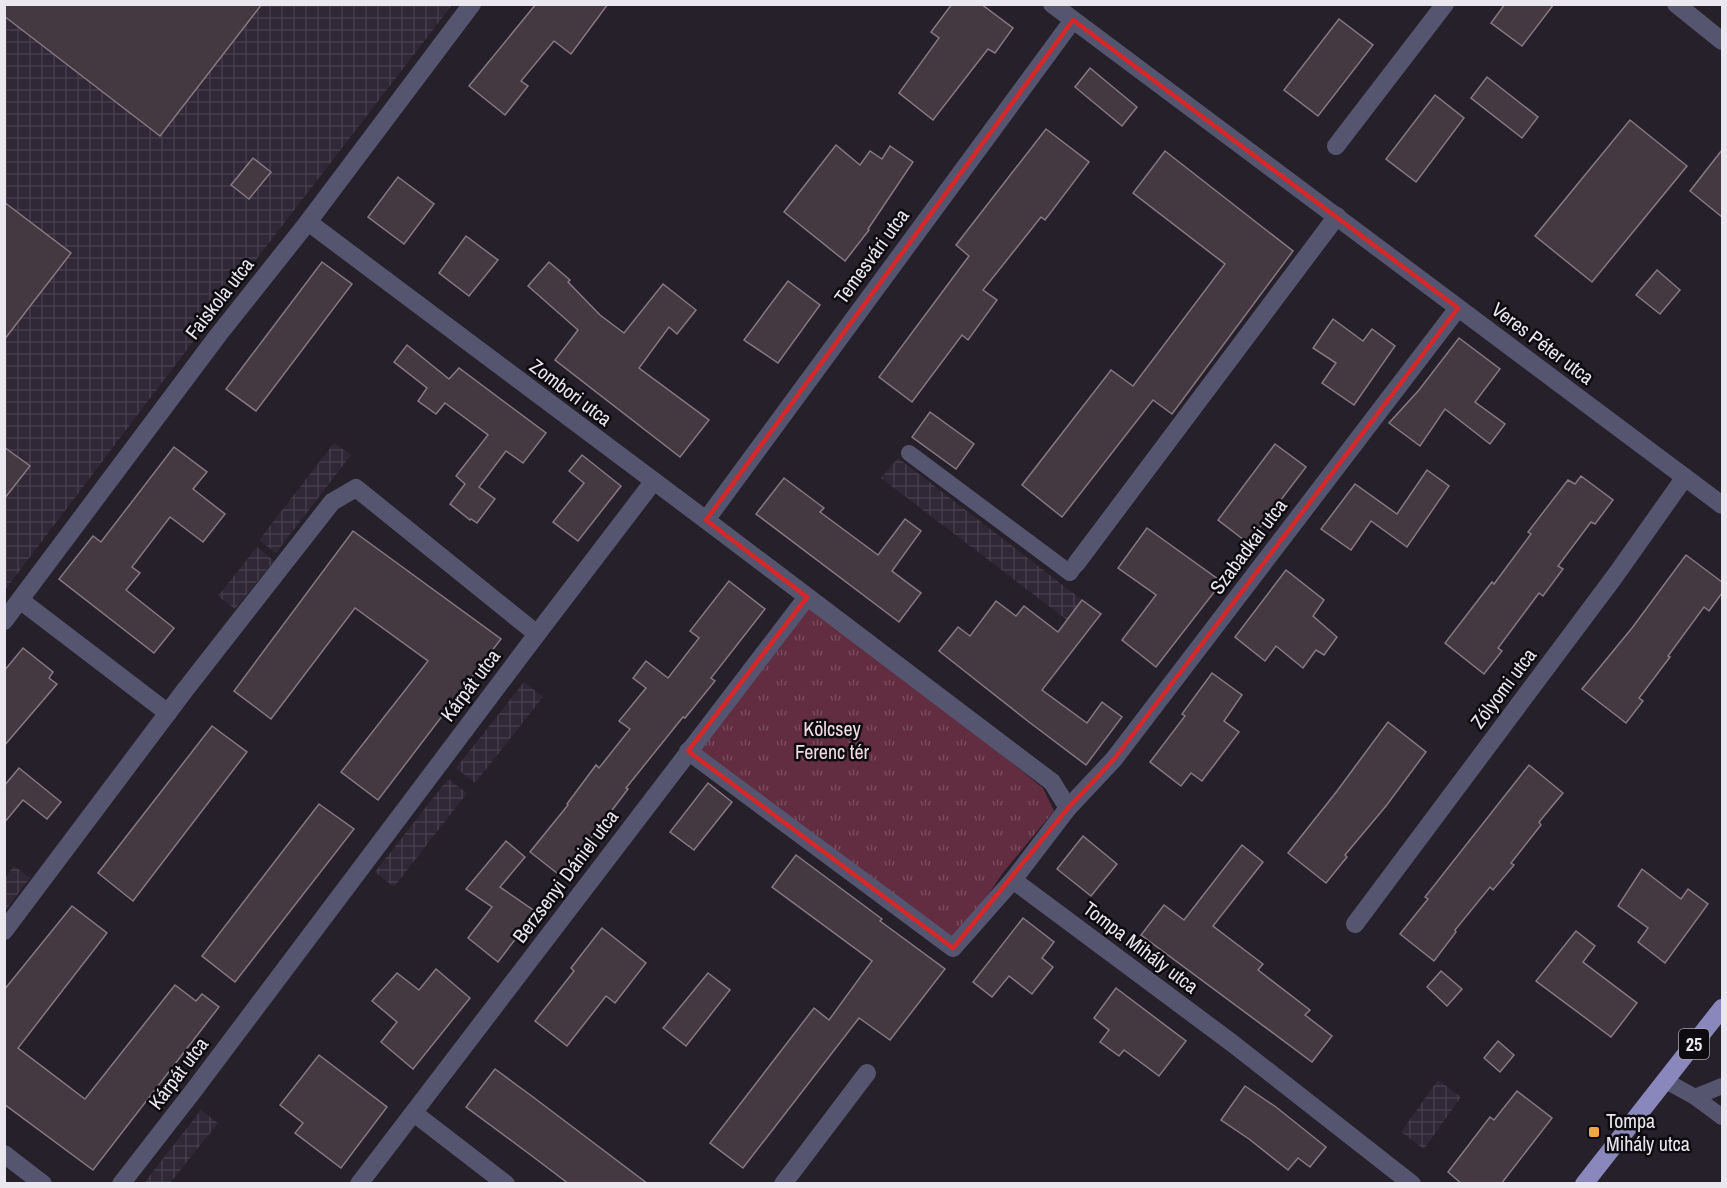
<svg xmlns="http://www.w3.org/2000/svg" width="1727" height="1188" font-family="'Archivo Narrow',sans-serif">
<defs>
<pattern id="industrial-grid" width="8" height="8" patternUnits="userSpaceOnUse" patternTransform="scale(1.5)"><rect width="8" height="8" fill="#312837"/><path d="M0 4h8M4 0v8" fill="none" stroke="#453d4a"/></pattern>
<pattern id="grass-tufts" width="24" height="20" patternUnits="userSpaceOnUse" patternTransform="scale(1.5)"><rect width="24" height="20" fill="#622c41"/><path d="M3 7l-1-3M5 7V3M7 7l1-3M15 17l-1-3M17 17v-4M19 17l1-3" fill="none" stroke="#794b5d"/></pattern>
</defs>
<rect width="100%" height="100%" fill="#26202a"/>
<g fill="url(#industrial-grid)">
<polygon points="5,5 452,5 198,335 5,590"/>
<polygon points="334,443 351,455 276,553 259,540"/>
<polygon points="898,458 1082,600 1067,620 881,478"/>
<polygon points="257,547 274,561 235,609 218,596"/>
<polygon points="524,682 543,697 475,783 456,768"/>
<polygon points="448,779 467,793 394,887 375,872"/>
<polygon points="14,866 30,878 5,911 5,878"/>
<polygon points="1438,1080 1461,1097 1424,1149 1401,1132"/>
<polygon points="201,1110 218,1123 170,1183 144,1183"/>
</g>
<polygon fill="url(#grass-tufts)" points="807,597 1043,788 1054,811 1002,874 953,948 688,751"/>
<g fill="#443941" stroke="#857982" stroke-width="1.5">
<polygon points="4,4 262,4 160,136 4,16"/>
<polygon points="536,4 608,4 571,54 554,41 521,81 528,86 505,115 469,86"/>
<polygon points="952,4 981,4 1013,28 995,53 988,49 933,120 899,93 939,38 931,32"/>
<polygon points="1505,4 1554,4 1522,46 1491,23"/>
<polygon points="1339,19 1373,45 1318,116 1284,90"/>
<polygon points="1090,68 1137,107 1122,126 1075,87"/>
<polygon points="1487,77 1538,117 1522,138 1471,98"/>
<polygon points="1435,95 1464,118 1416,182 1386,159"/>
<polygon points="1630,120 1687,166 1592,282 1535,236"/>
<polygon points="1046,129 1089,162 1045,220 1041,217 983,290 997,300 968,340 962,335 912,402 879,377 969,256 956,245"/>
<polygon points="836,145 860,165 870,151 882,159 890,146 913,162 868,229 869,230 845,261 784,212"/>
<polygon points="1722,150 1722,217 1690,191"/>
<polygon points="1165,151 1293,251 1172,414 1153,400 1062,517 1022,485 1111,370 1133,386 1225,264 1133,193"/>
<polygon points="253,158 271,172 249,199 231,185"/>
<polygon points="398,177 434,204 404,244 368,217"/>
<polygon points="4,202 71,253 4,340"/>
<polygon points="466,236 498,260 469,296 439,273"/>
<polygon points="322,262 352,284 256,411 226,389"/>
<polygon points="549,262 570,280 568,282 600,315 624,333 663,284 696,310 677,334 669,327 639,368 709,420 680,457 555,360 578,330 528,286"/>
<polygon points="1657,270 1680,290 1660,314 1636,295"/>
<polygon points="788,281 820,305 778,363 744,340"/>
<polygon points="1333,319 1363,341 1372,329 1395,346 1354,405 1322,383 1336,363 1313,348"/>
<polygon points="1459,338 1500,369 1475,402 1505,424 1490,444 1445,409 1420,446 1389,423 1419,390"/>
<polygon points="407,345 449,379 459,368 546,433 523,463 506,451 479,487 495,499 477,523 471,519 470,520 450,504 465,484 456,476 488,435 445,403 436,414 418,401 427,388 394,362"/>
<polygon points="930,412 974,444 956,469 912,437"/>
<polygon points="1275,444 1306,467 1248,543 1218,520"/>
<polygon points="4,447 30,466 4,499"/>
<polygon points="174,447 207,472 193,489 225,514 203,542 170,517 132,567 140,573 126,590 174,628 154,653 59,579 93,536 101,542"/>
<polygon points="582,455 621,486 578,541 553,522 584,483 569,471"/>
<polygon points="1427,470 1449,486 1407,547 1371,521 1351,550 1321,529 1355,484 1397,514"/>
<polygon points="1581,476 1613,500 1595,524 1591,522 1558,566 1563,569 1543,596 1539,593 1498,648 1502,651 1484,674 1445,643 1492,582 1494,584 1531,534 1528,532 1568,480 1575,484"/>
<polygon points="784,478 824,508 820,512 878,555 905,519 921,531 892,571 921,593 899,622 756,514"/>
<polygon points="1147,528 1222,582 1156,667 1122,640 1156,595 1118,568"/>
<polygon points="353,531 501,639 378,800 341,772 428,661 355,608 271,719 234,691"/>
<polygon points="1686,555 1722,582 1722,593 1709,611 1704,607 1668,656 1670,657 1639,698 1643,701 1626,723 1582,689 1632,628"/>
<polygon points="1286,570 1324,600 1313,616 1337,637 1324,655 1316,650 1303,668 1276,646 1265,661 1235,637"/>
<polygon points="729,581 765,609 711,678 715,681 685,718 683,717 626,788 628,789 562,877 530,852 568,805 567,804 596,765 599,768 630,729 619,721 646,688 633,678 646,661 668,678 699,638 690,631"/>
<polygon points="1082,600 1101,614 1042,690 1087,723 1102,702 1122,717 1086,765 1029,722 939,651 958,627 970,636 996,601 1016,616 1024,606 1058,632"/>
<polygon points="23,648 53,672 49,678 57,684 4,746 4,671"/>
<polygon points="1212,673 1242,695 1224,721 1239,732 1202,781 1191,773 1181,786 1150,762 1185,716 1182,714"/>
<polygon points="1388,722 1426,752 1386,806 1345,855 1347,857 1326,883 1288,853 1337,791"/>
<polygon points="212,726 247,752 133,901 98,873"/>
<polygon points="1529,765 1563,793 1539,822 1541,825 1511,863 1514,865 1493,890 1490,887 1455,930 1456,932 1434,961 1400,934 1428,899 1425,897"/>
<polygon points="19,768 61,802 47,819 23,800 4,823 4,786"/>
<polygon points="708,783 732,802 694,850 670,832"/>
<polygon points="319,804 354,829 235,982 202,956"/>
<polygon points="1083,836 1117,864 1091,896 1057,869"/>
<polygon points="506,841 525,857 500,887 536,912 498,962 468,938 492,907 466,889"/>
<polygon points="1242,845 1263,862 1213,926 1263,964 1258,970 1310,1010 1305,1015 1332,1036 1312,1062 1141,935 1164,905 1184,920"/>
<polygon points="796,855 882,919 880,921 945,969 890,1040 859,1018 743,1168 710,1143 814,1008 829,1020 872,961 772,887"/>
<polygon points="1642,869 1681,899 1688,889 1708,904 1665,963 1638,942 1648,928 1618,906"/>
<polygon points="72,906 107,933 18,1048 85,1099 175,985 196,1001 202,994 219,1007 93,1170 4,1104 4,990"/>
<polygon points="1023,918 1054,942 1042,958 1053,967 1032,994 1009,976 992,997 973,982"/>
<polygon points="602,928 646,963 615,1003 606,996 567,1046 535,1021 574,971 571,968"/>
<polygon points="1576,931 1595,946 1583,962 1637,1003 1611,1037 1536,981"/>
<polygon points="436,969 470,998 413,1069 381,1042 397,1022 372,1001 397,973 419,990"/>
<polygon points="1441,971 1462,989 1447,1006 1427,987"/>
<polygon points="708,973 730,990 686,1046 663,1028"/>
<polygon points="1116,988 1186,1041 1159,1076 1124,1050 1119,1056 1100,1042 1109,1030 1094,1018"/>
<polygon points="1498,1041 1514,1055 1500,1072 1484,1058"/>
<polygon points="319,1055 387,1107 341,1168 295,1133 303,1123 280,1105"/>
<polygon points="495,1069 533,1097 648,1184 569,1184 532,1156 466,1107"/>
<polygon points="1245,1086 1276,1107 1326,1147 1310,1167 1298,1158 1288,1170 1249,1139 1221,1120"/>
<polygon points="1517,1091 1552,1118 1501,1184 1462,1184 1448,1172 1490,1117 1494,1120"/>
</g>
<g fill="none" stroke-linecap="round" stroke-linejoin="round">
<g stroke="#56556f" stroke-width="16">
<polyline points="909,453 1070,573 1076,564"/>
<polyline points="1666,1081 1695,1097 1722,1086"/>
<polyline points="1695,1097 1722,1117"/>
</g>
<g stroke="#56556f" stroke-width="18">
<polyline points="1052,4 1722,505"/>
<polyline points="1676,4 1722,41"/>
<polyline points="1336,146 1445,4"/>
<polyline points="308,222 706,520 1052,782 1068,808 1013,880 953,948 688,751"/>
<polyline points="706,520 1073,20"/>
<polyline points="1076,564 1337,216"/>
<polyline points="20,600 168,713"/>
<polyline points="4,621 219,334 308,222 472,4"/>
<polyline points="537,634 653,482"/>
<polyline points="1068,808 1114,759 1458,308"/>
<polyline points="1013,880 1232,1043 1412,1184"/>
<polyline points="1355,924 1615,576 1685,477"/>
<polyline points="4,931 185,690 332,502 356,488 537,634 194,1090 121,1184"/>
<polyline points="414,1113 506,1184"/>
<polyline points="4,1154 43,1184"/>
<polyline points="359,1184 807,597"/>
<polyline points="783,1184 867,1073"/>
</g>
<polyline stroke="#8987bb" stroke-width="18" points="1584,1184 1722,1008"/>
</g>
<path fill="none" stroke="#d62828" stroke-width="4.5" stroke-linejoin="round" d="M1073 20 1458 308 1114 759 1068 808 953 948 688 751 807 597 706 520Z"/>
<rect fill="#f1a640" stroke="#0d0b0f" stroke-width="2" x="1588" y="1126" width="12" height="12" rx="3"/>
<g text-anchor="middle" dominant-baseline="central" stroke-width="5" stroke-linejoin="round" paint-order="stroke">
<rect fill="#0d0b0f" stroke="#a8a5ab" stroke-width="1.5" x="1679" y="1029" width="30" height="30" rx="4.5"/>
<g font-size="18" font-weight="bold" fill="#eae7ee">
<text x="1694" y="1044">25</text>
</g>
<g font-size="20" fill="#eae7ee" stroke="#0d0b0f">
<text transform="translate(871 256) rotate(-54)">Temesvári utca</text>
<text transform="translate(219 298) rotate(-52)">Faiskola utca</text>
<text transform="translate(1543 343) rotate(37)">Veres Péter utca</text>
<text transform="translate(571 392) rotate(37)">Zombori utca</text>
<text transform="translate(1248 546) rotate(-53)">Szabadkai utca</text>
<text transform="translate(470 685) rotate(-53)">Kárpát utca</text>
<text transform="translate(1503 688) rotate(-53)">Zólyomi utca</text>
<text transform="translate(565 876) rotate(-53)">Berzsenyi Dániel utca</text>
<text transform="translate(1141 947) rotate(37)">Tompa Mihály utca</text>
<text transform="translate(178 1073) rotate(-53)">Kárpát utca</text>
</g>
<g font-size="20" fill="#f2dde3" stroke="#0d0b0f">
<text x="832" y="728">Kölcsey<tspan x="832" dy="23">Ferenc tér</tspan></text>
</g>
<g font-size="20" fill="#eae7ee" stroke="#0d0b0f" text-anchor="start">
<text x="1606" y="1120">Tompa<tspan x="1606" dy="23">Mihály utca</tspan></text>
</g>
</g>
<rect width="1727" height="1188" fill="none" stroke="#eae7ee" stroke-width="12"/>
</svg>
